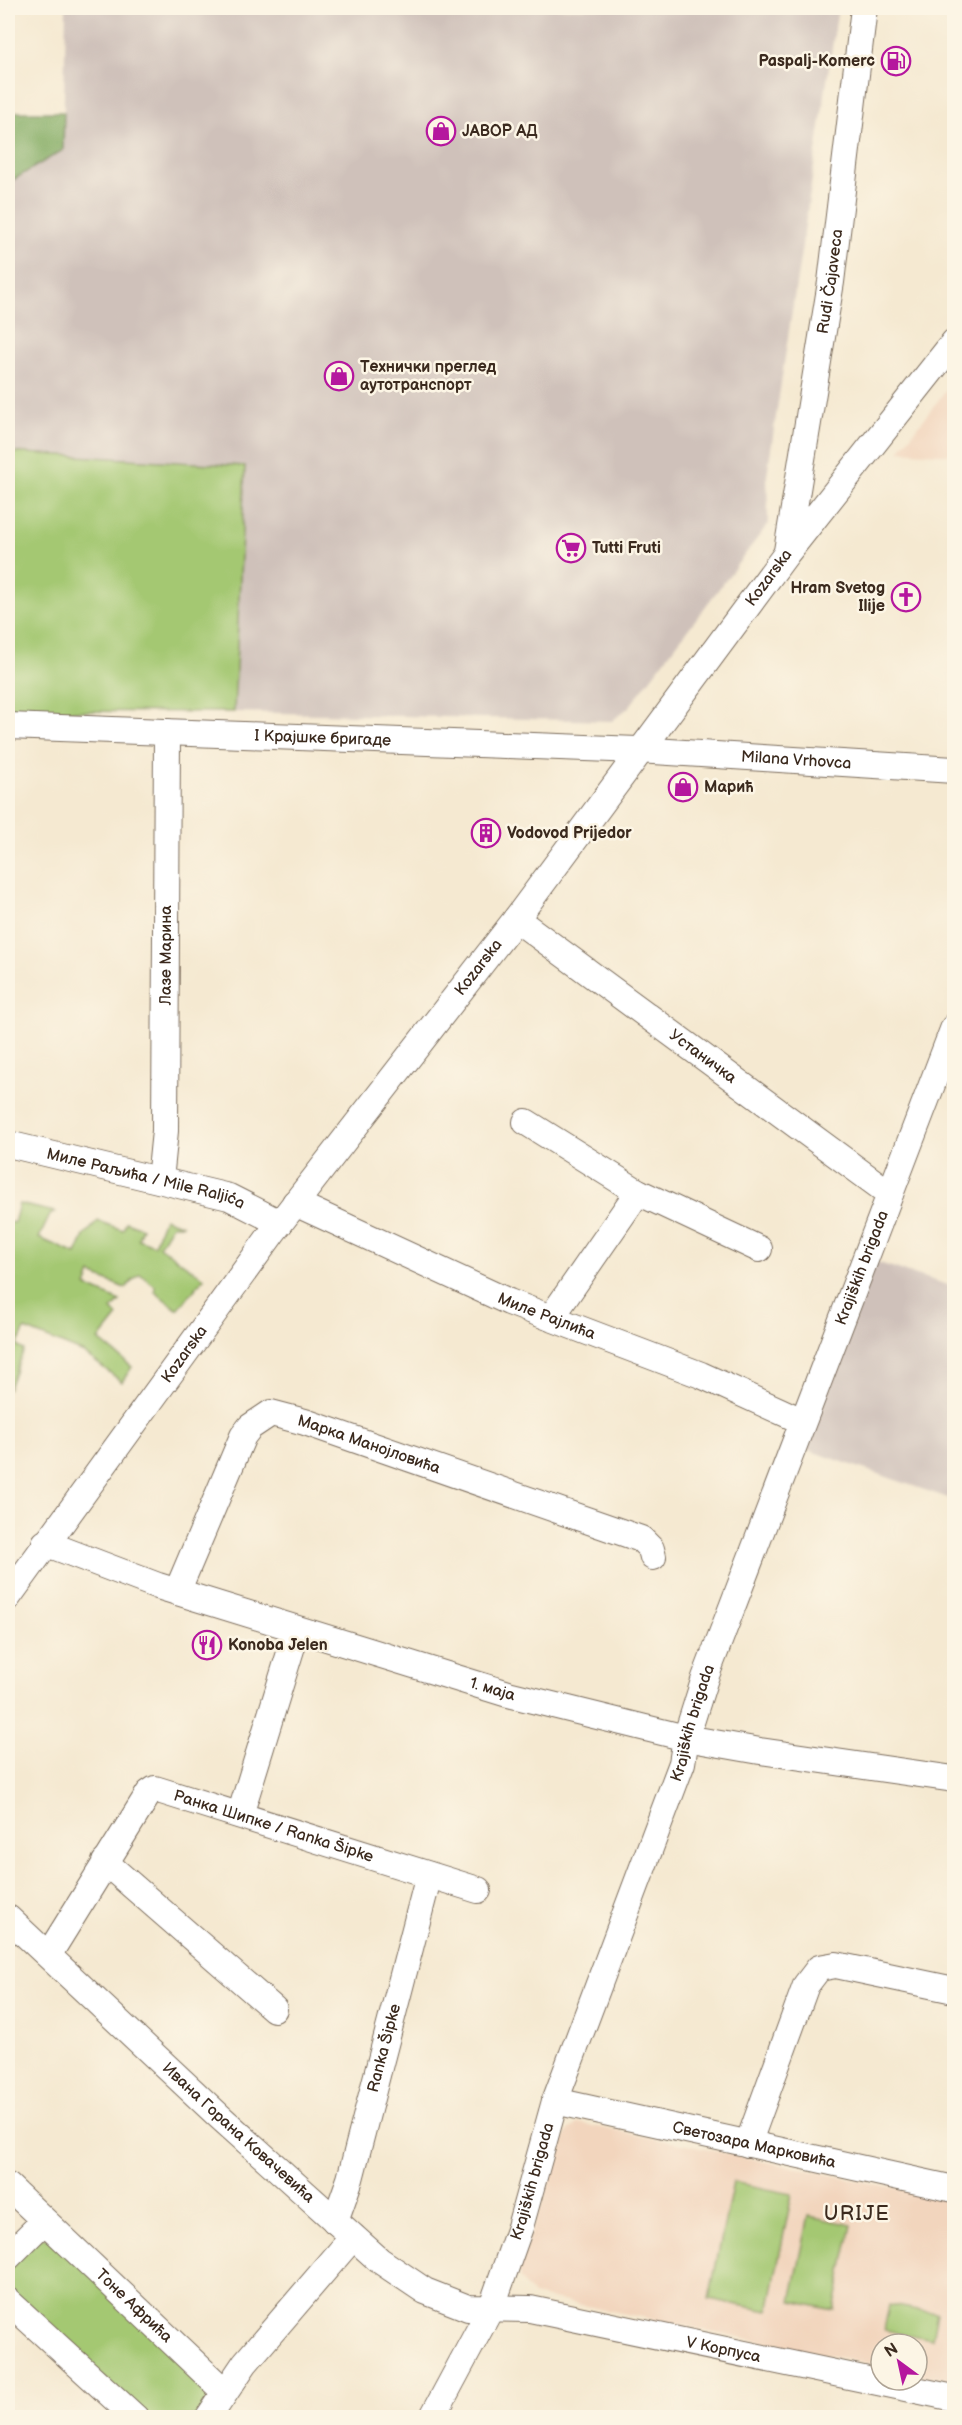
<svg xmlns="http://www.w3.org/2000/svg" width="962" height="2425" font-family="'Balsamiq Sans',sans-serif">
<rect width="100%" height="100%" fill="#fcf5e5"/>
<filter id="ink" filterUnits="userSpaceOnUse"><feTurbulence type="fractalNoise" baseFrequency=".0167" numOctaves="2"/><feDisplacementMap in="SourceGraphic" scale="12" xChannelSelector="R" yChannelSelector="G"/><feConvolveMatrix kernelMatrix="1 2 1 2 8 2 1 2 1" color-interpolation-filters="sRGB"/></filter>
<filter id="wash" filterUnits="userSpaceOnUse"><feTurbulence type="fractalNoise" baseFrequency=".008" numOctaves="4" result="noise"/><feDisplacementMap in="SourceGraphic" scale="24" xChannelSelector="R" yChannelSelector="G"/><feGaussianBlur stdDeviation="1.35" result="paint"/><feColorMatrix in="noise" values="0 0 0 0 0 0 0 0 0 0 0 0 0 0 0 0 0 1.4 0 .05"/><feComposite in="paint" operator="in"/></filter>
<g filter="url(#wash)">
<rect width="100%" height="100%" fill="#f5e9d1"/>
<g fill="#f2d5bd">
<polygon points="954,380 954,455 899,451"/>
<polygon points="578,2123 954,2200 954,2381 917,2374 917,2344 881,2344 881,2366 533,2295 520,2279 519,2267 567,2132"/>
</g>
<g fill="#cfc1ba">
<polygon points="66,8 838,8 767,475 768,524 629,707 612,721 234,712 245,466 8,452 8,183 63,149"/>
<polygon points="870,1260 954,1287 954,1500 805,1449"/>
</g>
<g fill="#a4c872" stroke="#707948" stroke-width="1.5">
<polygon points="8,452 245,466 234,712 8,711"/>
<polygon points="19,1204 55,1212 50,1215 39,1238 76,1254 84,1236 98,1221 123,1230 126,1222 142,1228 138,1239 154,1245 164,1218 183,1225 172,1225 159,1246 204,1278 178,1310 155,1292 155,1286 140,1274 125,1288 91,1274 86,1286 120,1301 112,1309 118,1316 99,1340 132,1367 122,1382 84,1353 25,1329 17,1346 24,1350 8,1390 8,1222 14,1223"/>
<polygon points="733,2182 792,2194 768,2311 709,2299"/>
<polygon points="809,2216 852,2225 834,2310 791,2301"/>
<polygon points="33,2237 52,2239 209,2386 212,2403 202,2417 146,2417 8,2293 8,2262"/>
<polygon points="889,2305 937,2313 932,2339 884,2330"/>
</g>
<polygon fill="#83ac64" stroke="#5f6b41" stroke-width="1.5" points="8,112 64,112 63,150 8,183"/>
</g>
<g filter="url(#ink)">
<g fill="none" stroke-linecap="round" stroke-linejoin="round">
<g stroke="#7c6d5d" stroke-width="28">
<g id="minor">
<path id="s1" d="M787 551 831 282 864 8"/>
<path id="s2" d="M8 726 638 750 954 770"/>
<path id="s3" d="M516 919 890 1194"/>
<polyline points="526,1122 638,1192 759,1249"/>
<path id="s4" d="M8 1144 229 1197 280 1223"/>
<path id="s5" d="M160 1180 165 1131 167 732"/>
<path id="s6" d="M295 1203 509 1302 701 1375 802 1421"/>
<polyline points="551,1318 638,1192"/>
<path id="s7" d="M45 1543 158 1586 508 1694 686 1738 760 1751 954 1779"/>
<path id="s8" d="M177 1592 243 1436 250 1427 271 1413 305 1422 641 1539 651 1549 653 1557"/>
<path id="s9" d="M8 1597 273 1232 516 919 787 553 954 342"/>
<polyline points="240,1815 297,1630"/>
<polyline points="105,1862 274,2009"/>
<path id="s10" d="M8 1918 220 2117 379 2260 425 2291 468 2308 530 2309 954 2398"/>
<path id="s11" d="M49 1954 149 1793 155 1789 478 1890"/>
<path id="s12" d="M555 2101 954 2189"/>
<polyline points="748,2144 806,1985 819,1968 836,1965 954,1990"/>
<path id="s13" d="M8 2186 225 2392"/>
<path id="s14" d="M335 2221 350 2179 429 1875"/>
<polyline points="8,2257 44,2221"/>
<polyline points="8,2301 136,2418"/>
<polyline points="208,2418 245,2363 353,2237"/>
<path id="s15" d="M432 2418 492 2306 520 2227 555 2101 682 1763 686 1738 705 1678 954 1027"/>
</g>
</g>
<use href="#minor" stroke="#fff" stroke-width="26"/>
</g>
</g>
<defs>
<g id="fuel-ring" transform="scale(1.5)"><circle r="9.5" fill="#fcf5e5" stroke="#b5179e" stroke-width="1.5"/><path d="M-5.5-6h7V0h2V4h1.3V-2.5L3-4.5l.8-.8L6-3V5H2.5V1h-1V6h-7ZM-4.2-4.7v3.2H.2V-4.7Z" fill="#b5179e"/></g>
<g id="shop-ring" transform="scale(1.5)"><circle r="9.5" fill="#fcf5e5" stroke="#b5179e" stroke-width="1.5"/><path d="M-5-2.5h2.3a2.7 3.5 0 0 1 5.4 0H5L5.5 6h-11ZM-1.5-2.5h3a1.5 2.3 0 0 0-3 0Z" fill="#b5179e"/></g>
<g id="supermarket-ring" transform="scale(1.5)"><circle r="9.5" fill="#fcf5e5" stroke="#b5179e" stroke-width="1.5"/><path d="M-6-5.5h2.5l.6 2H6L4.5 2H-2.5L-4.4-4H-6ZM-1.5 3.2a1.3 1.3 0 1 0 .1 0ZM3 3.2a1.3 1.3 0 1 0 .1 0Z" fill="#b5179e"/></g>
<g id="church-ring" transform="scale(1.5)"><circle r="9.5" fill="#fcf5e5" stroke="#b5179e" stroke-width="1.5"/><path d="M-1.2-6h2.4v3.5h3.3v2.4h-3.3V6h-2.4V-.1h-3.3v-2.4h3.3Z" fill="#b5179e"/></g>
<g id="building-ring" transform="scale(1.5)"><circle r="9.5" fill="#fcf5e5" stroke="#b5179e" stroke-width="1.5"/><path d="M-4-6H4V6H1V3H-1V6H-4ZM-2.5-4.3h1.7v1.8h-1.7ZM.8-4.3h1.7v1.8H.8ZM-2.5-1h1.7V.8h-1.7ZM.8-1h1.7V.8H.8Z" fill="#b5179e"/></g>
<g id="restaurant-ring" transform="scale(1.5)"><circle r="9.5" fill="#fcf5e5" stroke="#b5179e" stroke-width="1.5"/><path d="M-5-6h1v4h1v-4h1v4h1v-4h1v5L-1.5 .5V6h-2V.5L-5-1ZM5-6V6H3V1.5H1.5Q1.5-4 5-6Z" fill="#b5179e"/></g>
</defs>
<g fill-rule="evenodd">
<use href="#fuel-ring" x="896" y="61"/>
<use href="#shop-ring" x="441" y="131"/>
<use href="#shop-ring" x="339" y="376"/>
<use href="#supermarket-ring" x="571" y="548"/>
<use href="#church-ring" x="906" y="597"/>
<use href="#shop-ring" x="683" y="787"/>
<use href="#building-ring" x="486" y="833"/>
<use href="#restaurant-ring" x="207" y="1645"/>
</g>
<g text-anchor="middle" dominant-baseline="central" stroke-width="5" stroke-linejoin="round" paint-order="stroke">
<g font-size="16" font-weight="bold" fill="#3b2a1e" stroke="#fcf5e5" text-anchor="start">
<text x="875" y="61" text-anchor="end">Paspalj-Komerc</text>
<text x="462" y="131">ЈАВОР АД</text>
<text x="360" y="367">Технички преглед<tspan x="360" dy="18">аутотранспорт</tspan></text>
<text x="592" y="548">Tutti Fruti</text>
<text x="885" y="588" text-anchor="end">Hram Svetog<tspan x="885" dy="18">Ilije</tspan></text>
<text x="704" y="787">Марић</text>
<text x="507" y="833">Vodovod Prijedor</text>
<text x="228" y="1645">Konoba Jelen</text>
</g>
<g font-size="16" fill="#3b2a1e" stroke="#fcf5e5">
<text stroke="none"><textPath href="#s1" startOffset="273">Rudi Čajaveca</textPath></text>
<text stroke="none"><textPath href="#s9" startOffset="1272">Kozarska</textPath></text>
<text stroke="none"><textPath href="#s2" startOffset="315">I Крајшке бригаде</textPath></text>
<text stroke="none"><textPath href="#s2" startOffset="789">Milana Vrhovca</textPath></text>
<text stroke="none"><textPath href="#s5" startOffset="225">Лазе Марина</textPath></text>
<text stroke="none"><textPath href="#s9" startOffset="786">Kozarska</textPath></text>
<text stroke="none"><textPath href="#s3" startOffset="232">Устаничка</textPath></text>
<text stroke="none"><textPath href="#s4" startOffset="142">Миле Раљића / Mile Raljića</textPath></text>
<text stroke="none"><textPath href="#s15" startOffset="1230">Krajiških brigada</textPath></text>
<text stroke="none"><textPath href="#s6" startOffset="276">Миле Рајлића</textPath></text>
<text stroke="none"><textPath href="#s9" startOffset="300">Kozarska</textPath></text>
<text stroke="none"><textPath href="#s8" startOffset="309">Марка Манојловића</textPath></text>
<text stroke="none"><textPath href="#s7" startOffset="471">1. маја</textPath></text>
<text stroke="none"><textPath href="#s15" startOffset="744">Krajiških brigada</textPath></text>
<text stroke="none"><textPath href="#s11" startOffset="321">Ранка Шипке / Ranka Šipke</textPath></text>
<text stroke="none"><textPath href="#s14" startOffset="180">Ranka Šipke</textPath></text>
<text stroke="none"><textPath href="#s10" startOffset="315">Ивана Горана Ковачевића</textPath></text>
<text stroke="none"><textPath href="#s12" startOffset="204">Светозара Марковића</textPath></text>
<text stroke="none"><textPath href="#s15" startOffset="258">Krajiških brigada</textPath></text>
<text stroke="none"><textPath href="#s13" startOffset="174">Тоне Афрића</textPath></text>
<text stroke="none"><textPath href="#s10" startOffset="866">V Корпуса</textPath></text>
</g>
<g font-size="20" letter-spacing="1.5" fill="#3b2a1e" stroke="#fcf5e5">
<text x="857" y="2214">URIJE</text>
</g>
</g>
<rect width="962" height="2425" fill="none" stroke="#fcf5e5" stroke-width="30"/>
<g transform="translate(899 2362) rotate(327)"><circle r="28" fill="#fcf5e5" stroke="#afa495" stroke-width="1.5"/>
<path d="M0-4.5L10 22L0 15L-10 22Z" fill="#b5179e"/>
<text y="-9" font-size="16" font-weight="bold" text-anchor="middle" fill="#3b2a1e">N</text>
</g>
</svg>
